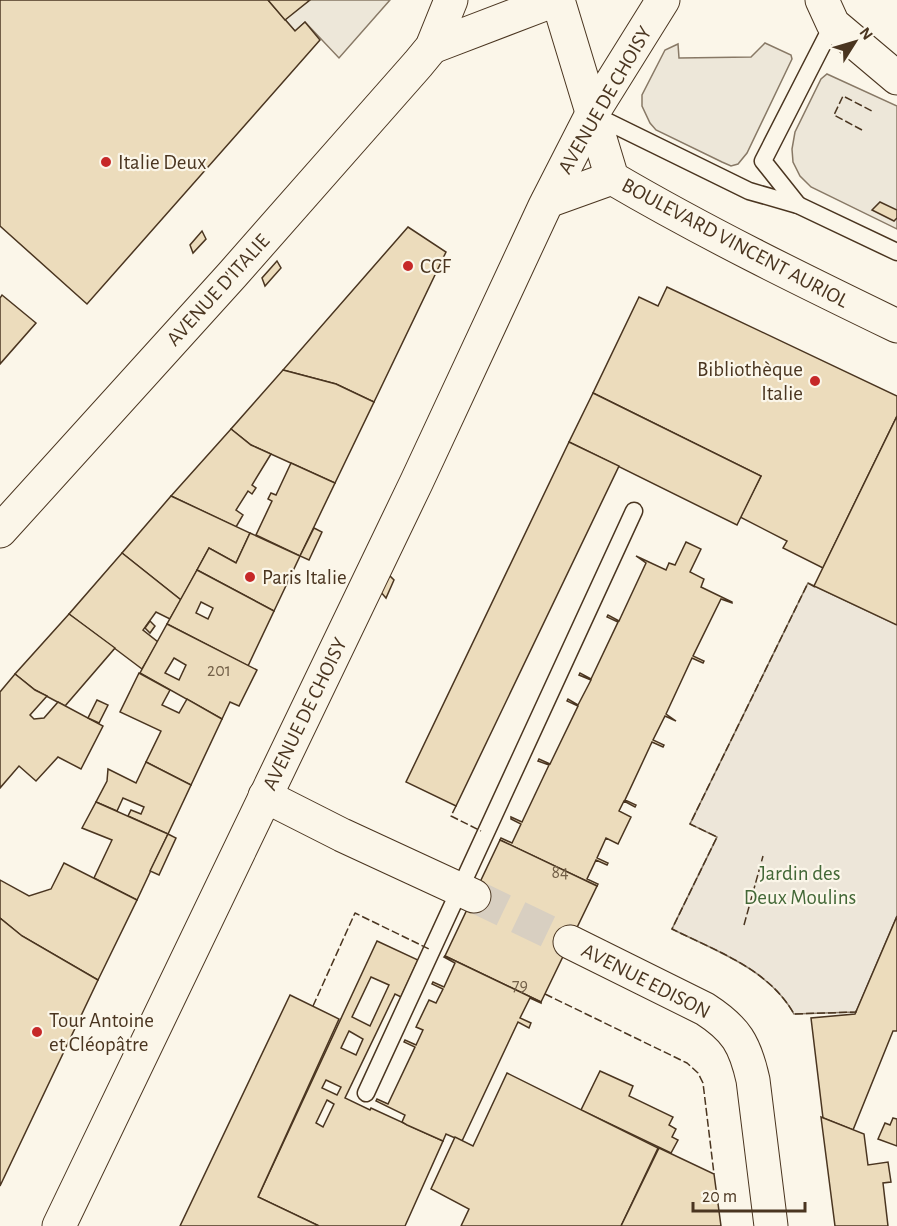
<svg xmlns="http://www.w3.org/2000/svg" width="897" height="1226" font-family="'Alegreya Sans',sans-serif">
<rect width="100%" height="100%" fill="#fbf6e9"/>
<path fill="#ede6d9" stroke="#887966" stroke-width="1.5" d="M808 583 897 625V916L856 1012 794 1014C769 969 716 951 672 929L717 837 690 824Z"/>
<g fill="#ede7d9" stroke="#887966" stroke-width="1.5">
<polygon points="268,0 390,0 339,58 305,22 295,31"/>
<polygon points="765,43 791,55 792,59 747,153 738,164 731,166 722,162 656,130 650,123 642,106 642,95 665,50 678,44 679,58 751,57"/>
<polygon points="827,74 897,106 897,229 811,187 800,176 793,162 792,149 795,132 821,79"/>
</g>
<g fill="#ecdcbc" stroke="#4a3520" stroke-width="1.5" fill-rule="evenodd">
<polygon points="0,0 268,0 295,31 305,22 320,40 87,304 0,226"/>
<polygon points="268,0 310,0 285,20"/>
<polygon points="880,202 897,210 897,218 894,221 872,210"/>
<polygon points="408,227 446,252 374,402 336,384 283,370"/>
<polygon points="202,231 206,239 193,253 190,245"/>
<polygon points="277,261 281,268 265,286 262,278"/>
<polygon points="667,287 897,396 897,416 823,568 783,548 787,541 740,517 761,476 593,393 639,297 658,306"/>
<polygon points="2,295 36,323 0,364 0,298"/>
<polygon points="283,370 336,384 374,402 335,483 251,445 231,429"/>
<polygon points="593,393 761,476 737,525 569,442"/>
<polygon points="897,416 897,625 814,586"/>
<polygon points="231,429 251,445 271,454 252,485 256,488 252,494 248,491 236,510 243,515 236,527 171,496"/>
<polygon points="569,442 619,466 456,806 406,782"/>
<polygon points="291,463 335,483 300,556 256,535 272,501 268,499 271,493 276,495"/>
<polygon points="171,496 250,533 236,563 209,548 181,600 122,553"/>
<polygon points="314,528 322,532 309,560 300,556"/>
<polygon points="250,533 300,556 274,611 197,570 209,548 236,563"/>
<polygon points="686,542 701,549 690,572 704,579 701,587 732,602 732,603 721,599 693,656 704,661 703,663 692,658 666,714 676,721 665,716 653,740 664,745 663,747 652,742 625,800 636,805 635,807 624,801 619,811 631,817 618,844 606,838 597,858 608,863 607,865 596,860 587,879 598,884 597,886 500,840 501,838 512,843 521,824 511,819 511,817 522,822 549,765 538,761 539,759 550,764 578,706 567,701 568,699 578,705 591,680 579,675 580,673 591,679 618,622 607,617 608,615 619,621 646,563 636,556 666,570 669,563 675,565"/>
<polygon points="122,553 181,600 170,619 156,612 143,630 158,642 142,669 69,614"/>
<path d="M197 570 274 611 248 666 167 624ZM201 602 213 608 208 619 196 613Z"/>
<polygon points="387,573 394,580 386,598 379,590"/>
<polygon points="69,614 115,648 65,706 35,690 15,674"/>
<polygon points="150,621 155,626 150,633 145,628"/>
<path d="M167 624 257 670 239 706 230 702 222 719 140 673ZM174 658 186 665 179 680 165 673Z"/>
<polygon points="139,673 170,690 162,705 179,713 187,699 222,719 191,785 146,762 161,731 120,712"/>
<polygon points="15,674 35,690 47,696 30,715 34,719 44,718 58,702 103,726 81,769 58,757 36,781 19,766 0,788 0,692"/>
<polygon points="97,700 108,705 99,723 88,718"/>
<polygon points="146,762 191,785 168,834 128,816 131,810 141,814 144,807 123,798 117,811 96,802 107,781 108,769 136,783"/>
<polygon points="96,802 168,834 137,900 94,878 112,840 82,828"/>
<polygon points="168,834 176,838 159,875 150,871"/>
<polygon points="500,840 597,886 541,1002 445,956"/>
<polygon points="64,863 137,900 98,980 22,936 0,918 0,880 29,896 51,889"/>
<polygon points="897,916 897,1031 893,1031 853,1130 823,1118 811,1018 855,1014"/>
<polygon points="0,918 22,936 98,980 0,1186"/>
<path d="M377 941 418 960 401 997 395 994 345 1098 370 1110 371 1108 443 1141 405 1226H319L258 1197ZM371 977 389 985 370 1026 352 1017ZM349 1031 363 1039 356 1055 341 1048ZM326 1080 341 1087 337 1095 322 1088ZM327 1100 334 1104 323 1127 316 1123Z"/>
<polygon points="445,956 541,1002 541,1003 530,998 520,1018 531,1023 529,1028 518,1022 462,1141 446,1134 443,1141 407,1125 402,1122 405,1115 376,1101 377,1099 388,1104 415,1047 404,1042 405,1040 416,1045 423,1030 416,1027 429,1000 436,1003 443,989 432,984 433,982 444,987 455,963 444,957"/>
<polygon points="290,995 339,1019 258,1197 319,1226 180,1226"/>
<polygon points="600,1071 633,1086 629,1096 673,1117 669,1125 676,1129 672,1137 678,1140 671,1153 581,1110"/>
<polygon points="507,1073 658,1148 621,1226 461,1226 469,1209 431,1189 455,1137 473,1146"/>
<polygon points="821,1117 864,1134 868,1165 888,1162 891,1182 883,1183 888,1226 835,1226"/>
<polygon points="893,1118 897,1119 897,1146 878,1139 885,1123 890,1125"/>
<polygon points="659,1148 714,1174 721,1226 621,1226"/>
</g>
<g fill="none" stroke-linecap="round" stroke-linejoin="round">
<polyline stroke="#d8cfc1" stroke-width="33" stroke-dasharray="33 16" stroke-linecap="butt" points="474,896 570,942"/>
<g stroke="#4a3520" stroke-width="19">
<g id="service">
<polyline points="592,114 749,191 798,205 897,252"/>
<polyline points="798,205 763,161 833,24"/>
<polyline points="366,1093 634,511"/>
</g>
</g>
<g stroke="#4a3520" stroke-width="35">
<g id="minor">
<polyline points="265,796 342,835 474,896"/>
<path d="M570 942 705 1009C736 1029 745 1044 753 1080L771 1226"/>
</g>
</g>
<g stroke="#4a3520" stroke-width="35">
<g id="secondary">
<polyline points="548,201 612,178"/>
<polyline points="59,1226 417,481 545,206 592,114 663,0"/>
</g>
</g>
<g stroke="#4a3520" stroke-width="35">
<g id="primary">
<path d="M558 0 612 178C704 232 800 279 897 326"/>
<polyline points="822,0 833,24 897,78"/>
<polyline points="432,47 555,0"/>
<polyline points="0,531 232,275 418,64 432,47 451,0"/>
</g>
</g>
<use href="#service" stroke="#fbf6e9" stroke-width="16"/>
<use href="#minor" stroke="#fbf6e9" stroke-width="33"/>
<use href="#secondary" stroke="#fbf6e9" stroke-width="33"/>
<use href="#primary" stroke="#fbf6e9" stroke-width="33"/>
<g stroke="#4a3520" stroke-width="1.5" stroke-dasharray="8 3" stroke-linecap="butt">
<polyline points="862,130 834,115 843,96 872,111"/>
<path d="M815 587 808 583 690 824 717 837 672 929C716 951 769 969 794 1014L856 1012 857 1009"/>
<polyline points="456,806 451,816 481,831"/>
<polyline points="744,925 763,856"/>
<polyline points="545,994 687,1063 698,1073 703,1083 714,1174"/>
<polyline points="313,1006 355,913 429,949"/>
</g>
</g>
<g fill="#c62828" stroke="#fbf6e9" stroke-width="2">
<circle cx="106" cy="162" r="6"/>
<circle cx="408" cy="266" r="6"/>
<circle cx="815" cy="381" r="6"/>
<circle cx="250" cy="577" r="6"/>
<circle cx="37" cy="1032" r="6"/>
</g>
<g text-anchor="middle" dominant-baseline="central" stroke-width="4.5" stroke-linejoin="round" paint-order="stroke">
<g font-size="18" fill="#725f47">
<text x="219" y="671">201</text>
<text x="560" y="873">84</text>
<text x="520" y="986">79</text>
</g>
<g font-size="21" fill="#4a3520" stroke="#fbf6e9">
<text transform="translate(605 100) rotate(-60)">AVENUE DE CHOISY</text>
<text transform="translate(735 243) rotate(28)">BOULEVARD VINCENT AURIOL</text>
<text transform="translate(218 290) rotate(-48)">AVENUE D'ITALIE</text>
<text transform="translate(305 714) rotate(-64)">AVENUE DE CHOISY</text>
<text transform="translate(646 981) rotate(27)">AVENUE EDISON</text>
</g>
<g font-size="21" fill="#4a3520" stroke="#fbf6e9" text-anchor="start">
<text x="118" y="162">Italie Deux</text>
<text x="420" y="266">CCF</text>
<text x="803" y="369" text-anchor="end">Bibliothèque<tspan x="803" dy="24">Italie</tspan></text>
<text x="262" y="577">Paris Italie</text>
<text x="49" y="1020">Tour Antoine<tspan x="49" dy="24">et Cléopâtre</tspan></text>
</g>
<g font-size="21" fill="#436837" stroke="#fbf6e9">
<text x="800" y="873">Jardin des<tspan x="800" dy="24">Deux Moulins</tspan></text>
</g>
</g>
<g transform="translate(855 42) rotate(53)" stroke="#fbf6e9" stroke-width="4.5" paint-order="stroke">
<path d="M0-4.5L10 22L0 15L-10 22Z" fill="#4a3520"/>
<text y="-9" font-size="16" font-weight="bold" text-anchor="middle" fill="#4a3520">N</text>
</g>
<path d="M693 1202v9h112v-9" fill="none" stroke="#4a3520" stroke-width="3"/>
<text x="702" y="1202" font-size="18" fill="#4a3520" stroke="#fbf6e9" stroke-width="4.5" paint-order="stroke">20 m</text>
</svg>
